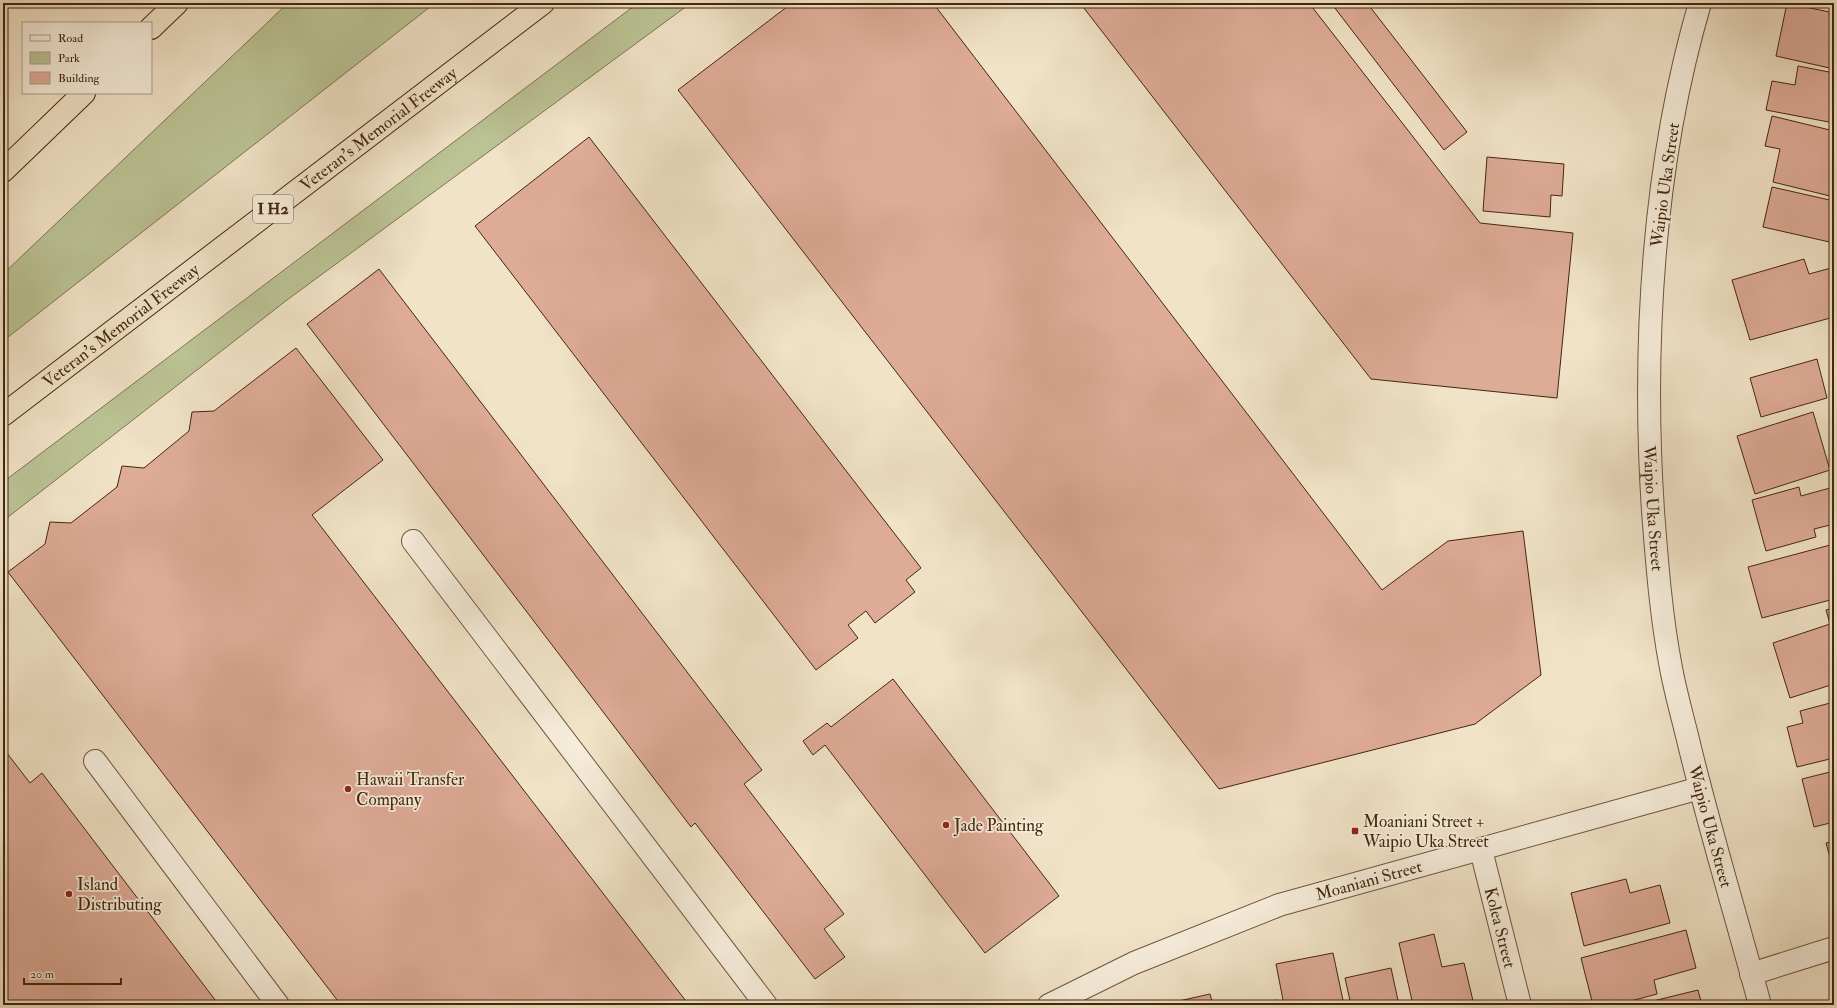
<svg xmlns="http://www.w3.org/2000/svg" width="1837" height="1008" font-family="'IM FELL Double Pica',serif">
<rect width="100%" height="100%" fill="#f1e3c8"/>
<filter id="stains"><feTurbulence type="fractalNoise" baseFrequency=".005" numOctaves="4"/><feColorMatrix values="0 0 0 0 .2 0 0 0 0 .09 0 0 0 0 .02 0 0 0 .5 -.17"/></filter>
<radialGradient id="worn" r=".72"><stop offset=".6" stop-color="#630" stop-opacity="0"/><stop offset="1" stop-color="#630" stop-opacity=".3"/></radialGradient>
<g fill="#bbc395" stroke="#807451">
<polygon points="288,3 435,3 3,341 3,274"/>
<polygon points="638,3 691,3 287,300 3,521 3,482"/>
</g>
<g fill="#deab97" stroke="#44260d">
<polygon points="792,3 933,3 1382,590 1448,541 1523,531 1541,675 1475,724 1219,789 678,90"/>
<polygon points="1080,3 1309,3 1480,223 1573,233 1557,398 1371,379"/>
<polygon points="1331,3 1367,3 1467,132 1444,150"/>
<polygon points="1787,3 1834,13 1834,69 1776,56"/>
<polygon points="1798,66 1834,73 1834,123 1766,110 1772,81 1795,85"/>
<polygon points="1772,116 1834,131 1834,197 1773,182 1780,149 1765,146"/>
<polygon points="589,137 921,568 906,580 915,592 875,623 866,611 848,625 858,638 816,670 475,226"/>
<polygon points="1487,157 1564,164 1562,196 1551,195 1550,217 1483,211"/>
<polygon points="1772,187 1834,201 1834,243 1763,227"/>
<polygon points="1804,259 1809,274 1831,268 1834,278 1834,317 1750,340 1732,280"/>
<polygon points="379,269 762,770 744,784 844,914 824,929 845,957 815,979 695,823 691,827 307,324"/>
<polygon points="296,348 383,460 312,515 689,1005 341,1005 8,572 45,544 50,522 71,523 117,487 122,466 144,468 189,431 192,412 214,411"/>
<polygon points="1817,359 1827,398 1761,417 1750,378"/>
<polygon points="1813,412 1830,470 1755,494 1737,436"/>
<polygon points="1799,487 1801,496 1830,488 1834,503 1834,524 1814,529 1816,537 1766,551 1752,500"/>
<polygon points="1834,544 1834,599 1762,618 1748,567"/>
<polygon points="1834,608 1834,684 1790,698 1773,643 1830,624 1826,610"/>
<polygon points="893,679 1059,896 985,953 825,745 813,755 803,741 827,723 831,727"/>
<polygon points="1834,702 1834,758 1797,767 1787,727 1803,723 1800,711"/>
<polygon points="3,748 30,783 42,773 219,1005 3,1005"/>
<polygon points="1834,771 1834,822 1814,827 1802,779"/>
<polygon points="1834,841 1834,872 1826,843"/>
<polygon points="1626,879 1630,893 1660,885 1670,923 1584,946 1571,893"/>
<polygon points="1686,930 1696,968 1654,980 1657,994 1616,1005 1593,1005 1581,958"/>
<polygon points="1434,934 1442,967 1464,963 1474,1005 1413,1005 1399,943"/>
<polygon points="1333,953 1344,1005 1284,1005 1276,964"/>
<polygon points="1391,968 1399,1005 1351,1005 1345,978"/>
<polygon points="1698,990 1702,1005 1637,1005"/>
<polygon points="1210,994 1213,1005 1161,1005"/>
<polygon points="1276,1000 1278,1005 1252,1005"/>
</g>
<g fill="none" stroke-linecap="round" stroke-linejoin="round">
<g stroke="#6f553c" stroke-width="24">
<g id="minor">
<path id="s1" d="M1700 3C1653 163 1642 344 1653 511 1657 563 1661 616 1671 668 1676 695 1684 722 1690 748 1711 834 1737 919 1760 1005"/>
<polyline points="413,541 766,1005"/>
<polyline points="95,761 278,1005"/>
<path id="s2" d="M1481 850 1520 1005"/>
<polyline points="1751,974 1834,948"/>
<path id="s3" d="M1049 1005 1134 963 1279 905 1700 788"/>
</g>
</g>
<g stroke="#44260d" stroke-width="24">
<g id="highway">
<polyline points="151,28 177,3"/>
<polyline points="3,171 84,93"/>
<path id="s4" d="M3 415 543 3"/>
</g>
</g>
<use href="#minor" stroke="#f6eddb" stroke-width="22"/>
<use href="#highway" stroke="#f1e3c8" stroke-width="22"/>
</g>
<g fill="#8f2418" stroke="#f6eddb" stroke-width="1.5">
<circle cx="348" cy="789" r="4"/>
<circle cx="946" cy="825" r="4"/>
<rect x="1351" y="827" width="8" height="8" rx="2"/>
<circle cx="69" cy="894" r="4"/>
</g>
<g text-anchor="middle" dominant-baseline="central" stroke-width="3.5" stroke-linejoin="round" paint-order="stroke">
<rect fill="#f6eddb" stroke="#79624b" stroke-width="1" x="253" y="195" width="40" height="28" rx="3"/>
<g font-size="16" font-weight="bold" fill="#44260d">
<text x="273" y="209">I H2</text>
</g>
<g font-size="17" fill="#44260d" stroke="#f6eddb">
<text stroke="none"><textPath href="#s4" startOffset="472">Veteran's Memorial Freeway</textPath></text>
<text transform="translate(1665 185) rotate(-82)">Waipio Uka Street</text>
<text stroke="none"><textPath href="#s4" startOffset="148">Veteran's Memorial Freeway</textPath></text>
<text stroke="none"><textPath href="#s1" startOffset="510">Waipio Uka Street</textPath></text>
<text stroke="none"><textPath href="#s1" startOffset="834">Waipio Uka Street</textPath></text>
<text stroke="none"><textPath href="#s3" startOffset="344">Moaniani Street</textPath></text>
<text stroke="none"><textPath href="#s2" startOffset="80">Kolea Street</textPath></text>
</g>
<g font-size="17" fill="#44260d" stroke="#f6eddb" text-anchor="start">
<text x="356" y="779">Hawaii Transfer<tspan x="356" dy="20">Company</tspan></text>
<text x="1363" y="821">Moaniani Street +<tspan x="1363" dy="20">Waipio Uka Street</tspan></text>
<text x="954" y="825">Jade Painting</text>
<text x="77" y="884">Island<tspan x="77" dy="20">Distributing</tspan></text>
</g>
</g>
<rect width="1837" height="1008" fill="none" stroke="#f1e3c8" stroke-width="16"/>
<rect x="4" y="4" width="1829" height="1000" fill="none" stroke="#44260d" stroke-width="2"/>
<rect x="8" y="8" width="1821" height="992" fill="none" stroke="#44260d"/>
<rect x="22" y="22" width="130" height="72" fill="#f6eddb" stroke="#af9d89"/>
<rect x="30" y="35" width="20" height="6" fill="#f6eddb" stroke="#af9d89"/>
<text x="58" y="42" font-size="12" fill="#44260d">Road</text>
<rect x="30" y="52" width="20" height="12" fill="#bbc395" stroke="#af9d89"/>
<text x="58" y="62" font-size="12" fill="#44260d">Park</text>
<rect x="30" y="72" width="20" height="12" fill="#deab97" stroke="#af9d89"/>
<text x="58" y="82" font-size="12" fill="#44260d">Building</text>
<path d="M24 978v6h97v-6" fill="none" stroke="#44260d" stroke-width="2"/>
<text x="30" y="978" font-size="12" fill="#44260d" stroke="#f6eddb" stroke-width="3" paint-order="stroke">20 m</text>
<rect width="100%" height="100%" filter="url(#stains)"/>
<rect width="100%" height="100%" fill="url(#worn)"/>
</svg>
